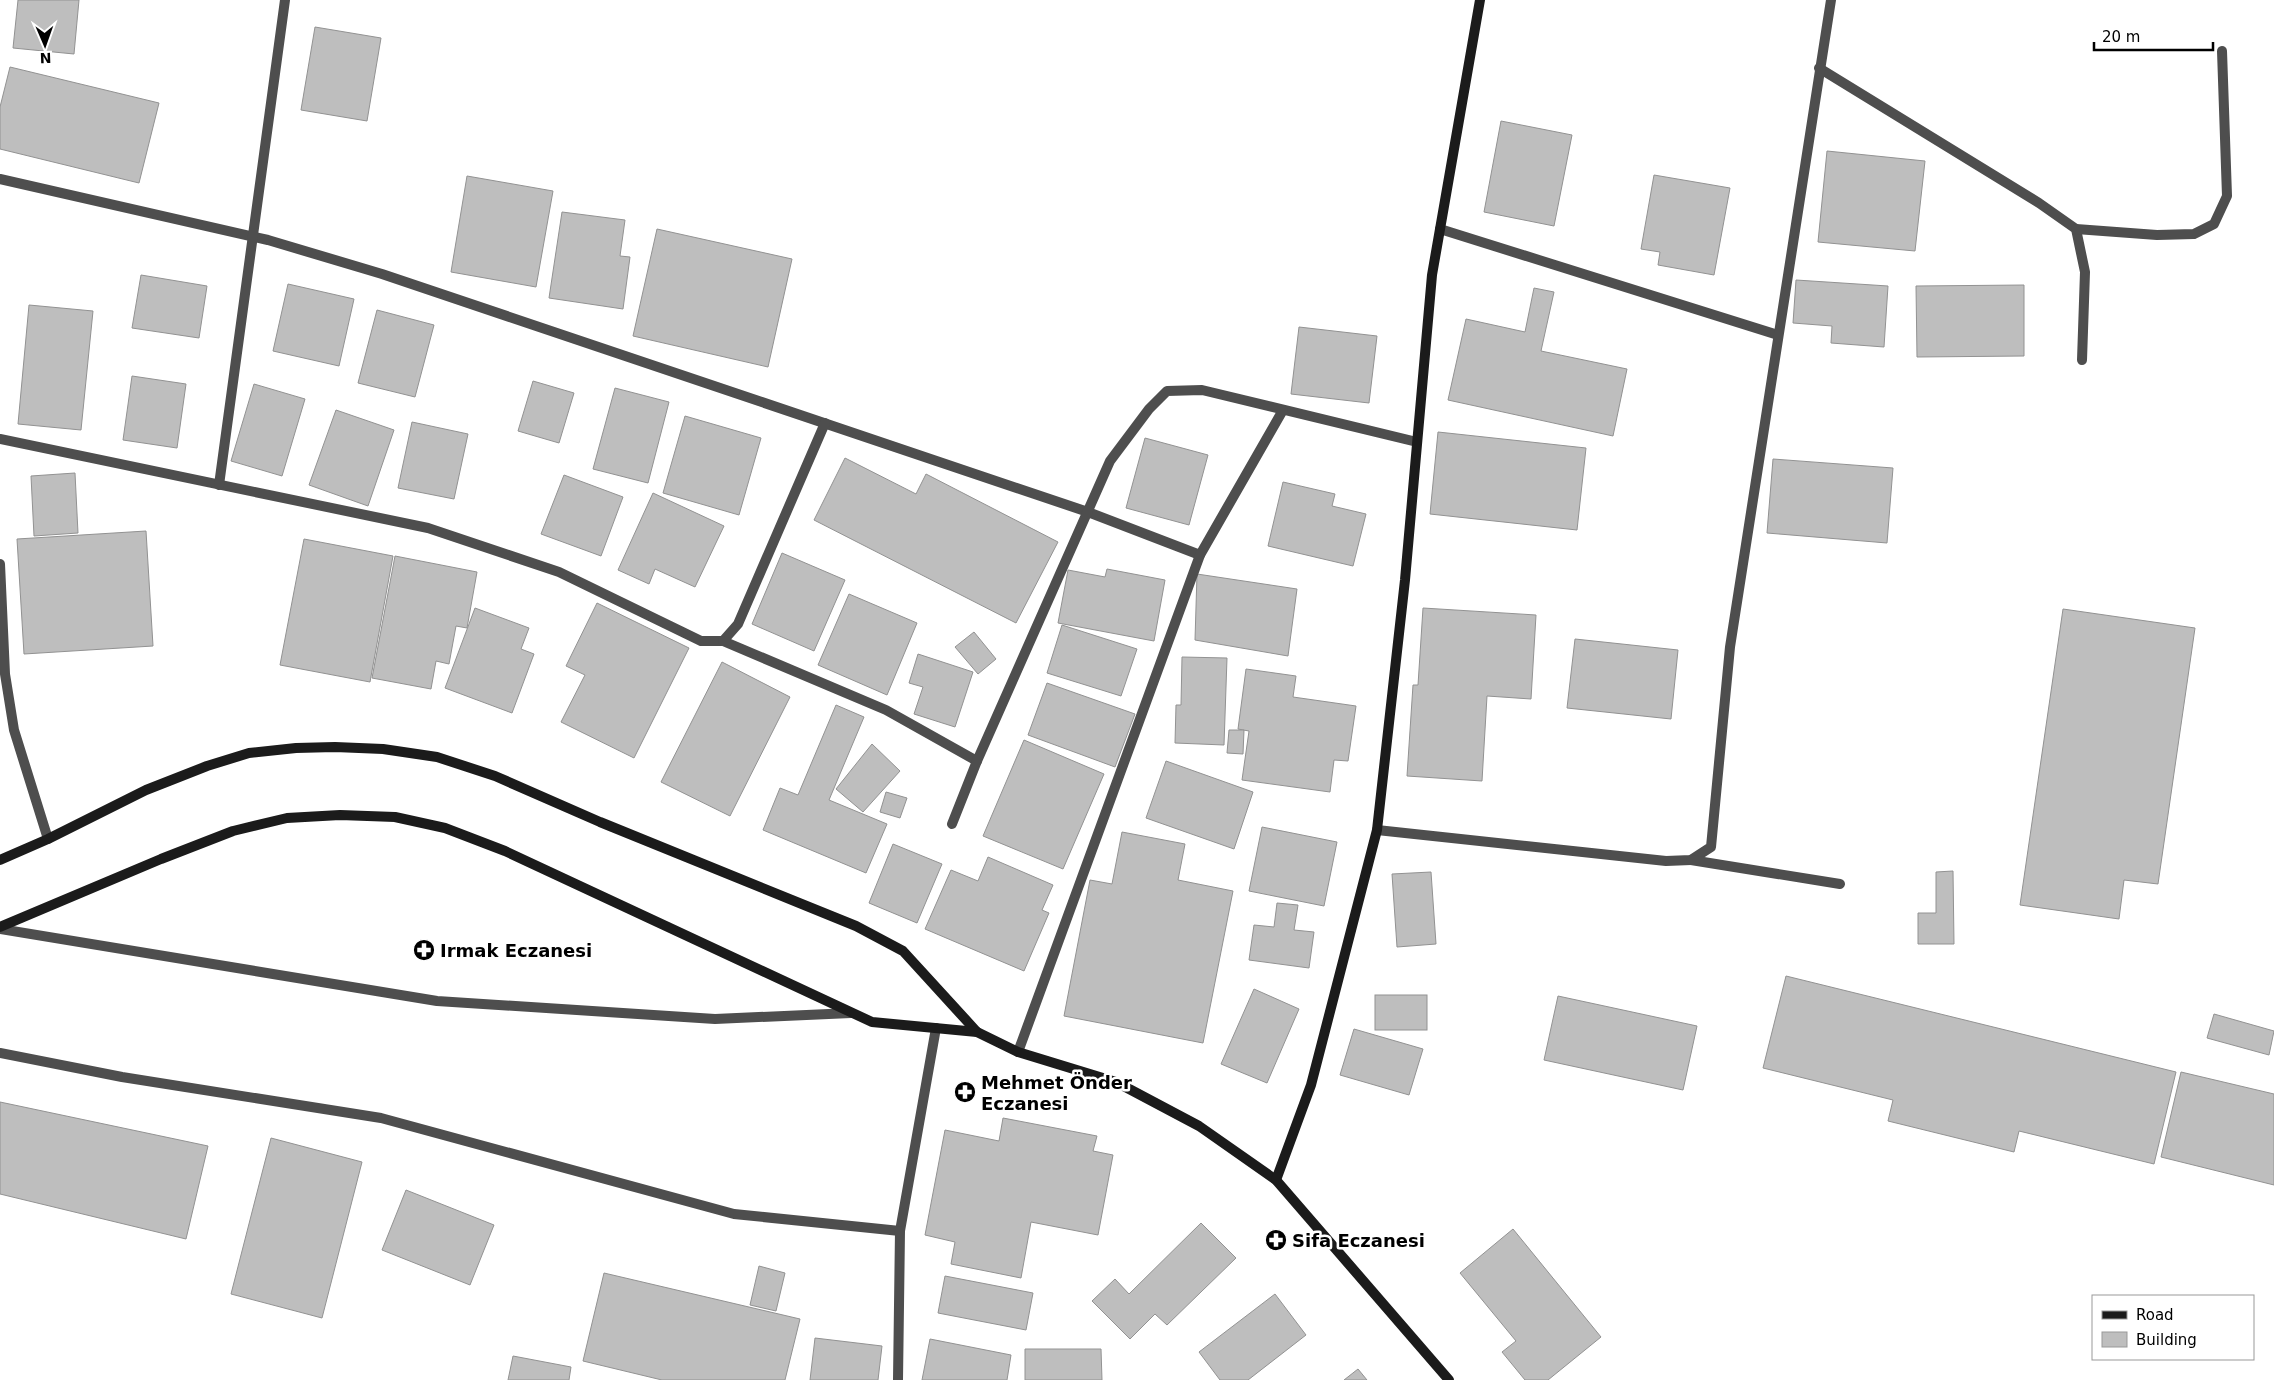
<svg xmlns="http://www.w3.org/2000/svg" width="2274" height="1380" font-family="'DejaVu Sans',sans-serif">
<rect width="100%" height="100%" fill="#fff"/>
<g fill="#bebebe" stroke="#929292">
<polygon points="18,0 79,0 74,54 13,48"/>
<polygon points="315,27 381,38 367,121 301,110"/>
<polygon points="10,67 159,103 139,183 0,149 0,107"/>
<polygon points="1501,121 1572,135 1554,226 1484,212"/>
<polygon points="1827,151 1925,161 1915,251 1818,242"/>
<polygon points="1654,175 1730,188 1714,275 1658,265 1660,252 1641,249"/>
<polygon points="467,176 553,191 536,287 451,272"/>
<polygon points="562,212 625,220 620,256 630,257 623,309 549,298"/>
<polygon points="657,229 792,259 768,367 633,336"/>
<polygon points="141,275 207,286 199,338 132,328"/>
<polygon points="1796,280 1888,286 1884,347 1831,343 1832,326 1793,323"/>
<polygon points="288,284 354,299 339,366 273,351"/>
<polygon points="2024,285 2024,356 1917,357 1916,286"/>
<polygon points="1534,288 1554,292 1541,351 1627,369 1613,436 1448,400 1466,319 1525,332"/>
<polygon points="29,305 93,311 81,430 18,424"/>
<polygon points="377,310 434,325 415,397 358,383"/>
<polygon points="1299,327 1377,336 1369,403 1291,394"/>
<polygon points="132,376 186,384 177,448 123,440"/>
<polygon points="533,381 574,393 559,443 518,431"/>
<polygon points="254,384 305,399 282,476 231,461"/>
<polygon points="615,388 669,402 648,483 593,469"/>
<polygon points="336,410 394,430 368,506 309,485"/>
<polygon points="685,416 761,438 739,515 663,493"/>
<polygon points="412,422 468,434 454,499 398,488"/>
<polygon points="1438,432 1586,448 1577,530 1430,514"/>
<polygon points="1145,438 1208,455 1189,525 1126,508"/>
<polygon points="845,458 916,494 926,474 1058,542 1016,623 814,520"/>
<polygon points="1773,459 1893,468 1887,543 1767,533"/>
<polygon points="75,473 78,533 34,536 31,476"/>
<polygon points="564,475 623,497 601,556 541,534"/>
<polygon points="1283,482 1335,494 1332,506 1366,514 1353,566 1268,546"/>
<polygon points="653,493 724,526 695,587 655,569 649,584 618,570"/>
<polygon points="146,531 153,646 24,654 17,539"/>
<polygon points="304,539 393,556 370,682 280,665"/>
<polygon points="782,553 845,580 814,651 752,624"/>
<polygon points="395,556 477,572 467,628 456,626 449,664 436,661 431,689 372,678"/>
<polygon points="1107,569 1165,580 1154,641 1058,623 1068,570 1105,577"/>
<polygon points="1197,574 1297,589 1288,656 1195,640"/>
<polygon points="849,594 917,623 887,695 818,665"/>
<polygon points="597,603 689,648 634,758 561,722 585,675 566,666"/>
<polygon points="475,608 529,628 521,649 534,654 512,713 445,688"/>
<polygon points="1423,608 1536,615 1531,699 1487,696 1482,781 1407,776 1413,685 1418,685"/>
<polygon points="2063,609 2195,628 2158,884 2124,880 2119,919 2020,905"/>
<polygon points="1062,625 1137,649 1121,696 1047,673"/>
<polygon points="974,632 996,659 978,674 955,647"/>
<polygon points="1575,639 1678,650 1671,719 1567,708"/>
<polygon points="918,654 973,672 955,727 914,714 923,687 909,683"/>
<polygon points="1182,657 1227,658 1224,745 1175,743 1176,705 1181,705"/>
<polygon points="722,662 790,697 730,816 661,782"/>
<polygon points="1246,669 1296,676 1293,697 1356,706 1348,761 1334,760 1330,792 1242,780 1249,731 1238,729"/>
<polygon points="1047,683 1135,714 1115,767 1028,735"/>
<polygon points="836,705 864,717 829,800 887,824 866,873 763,830 780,788 798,795"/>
<polygon points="1229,730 1244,730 1243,754 1227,753"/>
<polygon points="1024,740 1104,774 1063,869 983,836"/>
<polygon points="872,744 900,771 863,812 836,789"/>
<polygon points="1166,761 1253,792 1234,849 1146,818"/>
<polygon points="886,792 907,798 900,818 880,812"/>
<polygon points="1262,827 1337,842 1324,906 1249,891"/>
<polygon points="1122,832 1185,844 1178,880 1233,891 1203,1043 1064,1016 1090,880 1112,884"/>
<polygon points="893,844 942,864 917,923 869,903"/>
<polygon points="988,857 1053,885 1042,910 1049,913 1024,971 925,929 951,870 978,881"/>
<polygon points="1953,871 1954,944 1918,944 1918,913 1936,913 1936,872"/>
<polygon points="1431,872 1436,944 1397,947 1392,874"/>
<polygon points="1277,903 1298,905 1294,930 1314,932 1309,968 1249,960 1254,925 1274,927"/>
<polygon points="1786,976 2176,1072 2154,1164 2019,1131 2014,1152 1888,1121 1893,1100 1763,1068"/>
<polygon points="1254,989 1299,1009 1267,1083 1221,1064"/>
<rect x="1375" y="995" width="52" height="35"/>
<polygon points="1558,996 1697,1026 1683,1090 1544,1060"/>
<polygon points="2214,1014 2274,1031 2269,1055 2207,1038"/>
<polygon points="1354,1029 1423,1049 1409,1095 1340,1075"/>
<polygon points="2181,1072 2274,1094 2274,1185 2161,1157"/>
<polygon points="0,1102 208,1146 186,1239 0,1194"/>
<polygon points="1003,1118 1097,1136 1093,1151 1113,1155 1098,1235 1031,1222 1021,1278 951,1264 955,1242 925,1235 945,1130 999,1141"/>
<polygon points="271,1138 362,1162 322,1318 231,1294"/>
<polygon points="406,1190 494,1225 470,1285 382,1250"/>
<polygon points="1201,1223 1236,1258 1167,1325 1155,1314 1130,1339 1092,1301 1115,1279 1129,1294"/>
<polygon points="1513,1229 1601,1337 1548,1380 1525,1380 1502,1352 1516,1341 1460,1273"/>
<polygon points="759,1266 785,1273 776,1311 750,1305"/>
<polygon points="604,1273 800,1319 785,1380 662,1380 583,1361"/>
<polygon points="945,1276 1033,1293 1026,1330 938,1313"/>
<polygon points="1275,1294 1306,1335 1248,1380 1220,1380 1199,1352"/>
<polygon points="815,1338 882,1346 878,1380 810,1380"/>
<polygon points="930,1339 1011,1355 1007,1380 922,1380"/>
<polygon points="1025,1349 1101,1349 1102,1380 1025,1380"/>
<polygon points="513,1356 571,1367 569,1380 508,1380"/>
<polygon points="1358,1369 1367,1380 1344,1380"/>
</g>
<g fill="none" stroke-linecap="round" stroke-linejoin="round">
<g stroke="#4e4e4e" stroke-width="10">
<polyline points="1819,68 2039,203 2076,229 2085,272 2082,360"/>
<polyline points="0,179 268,240 382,274 1088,512 1200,555"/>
<polyline points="1440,229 1778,335"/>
<polyline points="2076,229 2157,235 2194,234 2214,224 2227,196 2222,51"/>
<polyline points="0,439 428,528 559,572 701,641 723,641 738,624 825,423"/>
<polyline points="219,485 285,0"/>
<polyline points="0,564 5,674 14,730 48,839"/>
<polyline points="723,641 886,710 977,761"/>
<polyline points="952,824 977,761 1110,461 1149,409 1167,391 1202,390 1417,442"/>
<polyline points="1377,830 1666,861 1691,860 1711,847 1730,647 1831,0"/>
<polyline points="1691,860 1840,884"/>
<polyline points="0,929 437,1001 715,1019 851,1013"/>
<polyline points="1018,1052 1200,555 1283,410"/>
<polyline points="0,1053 122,1077 381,1118 734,1214 900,1231 936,1028"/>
<polyline points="898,1380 900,1231"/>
</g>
<g stroke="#1b1b1b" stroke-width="10">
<polyline points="0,860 48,839 146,790 207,766 249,753 296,748 335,747 383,749 437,757 495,776 600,822 856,926 903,951 977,1032"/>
<polyline points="0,927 161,859 233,831 287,818 340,815 395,817 445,828 505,851 872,1022 977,1032 1018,1052 1116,1082 1199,1126 1276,1180 1449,1380"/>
<polyline points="1276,1180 1311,1085 1377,830 1405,580 1432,275 1480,0"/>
</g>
</g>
<defs>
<g id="pharmacy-disc" transform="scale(1.125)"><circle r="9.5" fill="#000" stroke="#fff"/><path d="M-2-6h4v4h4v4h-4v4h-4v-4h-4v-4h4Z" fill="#fff"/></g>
</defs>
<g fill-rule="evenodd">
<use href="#pharmacy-disc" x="424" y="950"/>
<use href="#pharmacy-disc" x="965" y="1092"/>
<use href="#pharmacy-disc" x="1276" y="1240"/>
</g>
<g text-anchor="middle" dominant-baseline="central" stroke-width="5" stroke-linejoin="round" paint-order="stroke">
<g font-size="18" font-weight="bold" fill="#000" stroke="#fff" text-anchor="start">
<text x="440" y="950">Irmak Eczanesi</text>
<text x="981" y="1082">Mehmet Önder<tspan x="981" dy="21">Eczanesi</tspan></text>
<text x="1292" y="1240">Sifa Eczanesi</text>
</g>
</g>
<rect x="2092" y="1295" width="162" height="65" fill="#ffffff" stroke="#999999"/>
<rect x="2102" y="1311" width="25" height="8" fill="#1b1b1b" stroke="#999999"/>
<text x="2136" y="1320" font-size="15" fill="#000000">Road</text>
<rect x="2102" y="1332" width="25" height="15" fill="#bebebe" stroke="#999999"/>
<text x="2136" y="1345" font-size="15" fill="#000000">Building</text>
<g transform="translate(45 45) rotate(178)" stroke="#ffffff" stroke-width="4" paint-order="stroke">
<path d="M0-4L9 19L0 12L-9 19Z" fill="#000000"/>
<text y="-8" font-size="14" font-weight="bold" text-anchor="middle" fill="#000000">N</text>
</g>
<path d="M2094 42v8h119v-8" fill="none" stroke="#000000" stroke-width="2.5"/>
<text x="2102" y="42" font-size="15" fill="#000000" stroke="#ffffff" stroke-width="4" paint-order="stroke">20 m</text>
</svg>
